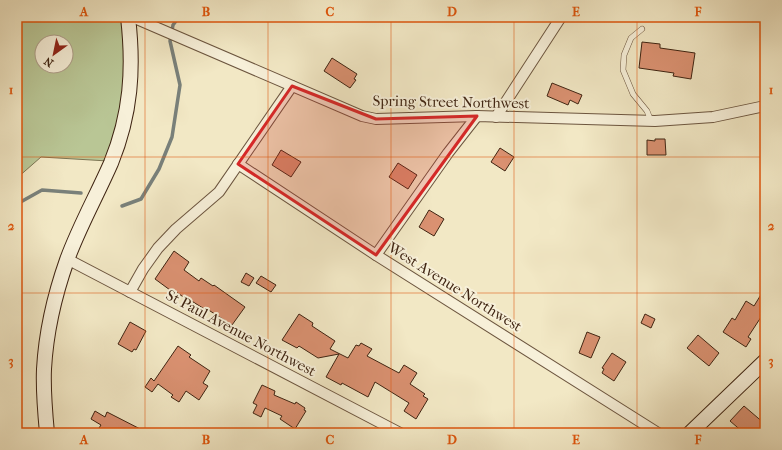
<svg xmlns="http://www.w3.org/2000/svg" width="782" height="450" font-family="'IM FELL French Canon',serif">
<rect width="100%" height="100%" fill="#f2e8c5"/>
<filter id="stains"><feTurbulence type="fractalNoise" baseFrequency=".005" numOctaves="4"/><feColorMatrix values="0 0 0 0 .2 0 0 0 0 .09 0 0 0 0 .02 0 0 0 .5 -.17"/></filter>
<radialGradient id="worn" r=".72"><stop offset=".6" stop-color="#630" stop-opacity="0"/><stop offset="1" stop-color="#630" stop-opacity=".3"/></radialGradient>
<path fill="#b9c695" stroke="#7c7554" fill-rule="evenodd" d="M17 17H130L128 82 108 161 41 157 17 178ZM42 42H66V66H42Z"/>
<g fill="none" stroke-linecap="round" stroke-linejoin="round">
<g stroke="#79807a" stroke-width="3.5">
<polyline points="17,204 42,190 81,193"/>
<polyline points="122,206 141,199 159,169 172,137 180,85 170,41 173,25 179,17"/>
</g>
</g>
<g fill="#da9171" stroke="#3f2412">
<polygon points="642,42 660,44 660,48 695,53 691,79 673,76 674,73 639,68"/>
<polygon points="332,58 357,74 354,79 356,80 350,88 324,71"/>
<polygon points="552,83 582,95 578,104 570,100 568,105 547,96"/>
<polygon points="655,139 665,139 666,155 647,155 647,140 655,141"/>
<polygon points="500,148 514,157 505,171 491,162"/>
<polygon points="281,150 301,162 291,177 272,165"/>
<polygon points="398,163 417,175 408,189 389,177"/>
<polygon points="429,210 444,219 434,236 419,227"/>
<polygon points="174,251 189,262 184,270 199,281 201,278 213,286 214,285 245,307 232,325 207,309 206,310 190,300 189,301 172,289 170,290 155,279"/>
<polygon points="246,273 254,278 249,286 241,282"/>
<polygon points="261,276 276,285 271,292 256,283"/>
<polygon points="765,288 765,311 748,337 751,339 746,347 723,332 732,318 735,320 746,301 754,306"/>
<polygon points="299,314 313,323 312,326 335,341 330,349 348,358 356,345 359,346 361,343 372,349 367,356 399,373 404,365 417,373 410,384 425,394 423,396 428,399 416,419 404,411 409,403 375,382 368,397 342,383 341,385 326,377 339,354 318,358 299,346 297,348 282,340"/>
<polygon points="645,314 655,319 651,328 641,323"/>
<polygon points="130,322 146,331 136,350 134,349 132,352 118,344"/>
<polygon points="587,332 600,337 591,358 579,353"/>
<polygon points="698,335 719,353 709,366 687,348"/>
<polygon points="178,346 191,355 189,357 210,371 203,383 208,386 199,400 186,391 179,402 171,397 173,395 158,384 152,392 145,387 151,378 154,381"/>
<polygon points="612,353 626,362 614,381 602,373 604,369 602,368"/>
<polygon points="262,385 275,391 274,395 295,404 296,402 305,408 304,410 306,411 295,429 280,419 282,416 265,408 261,417 253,413 257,405 253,403"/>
<polygon points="744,406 765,424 765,426 759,433 744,433 730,421"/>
<polygon points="95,411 105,417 107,412 148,433 108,433 99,428 101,425 91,419"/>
</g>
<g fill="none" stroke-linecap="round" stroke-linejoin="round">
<g stroke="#6c553f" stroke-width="6">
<g id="lane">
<polyline points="642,29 631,38 624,55 623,70 633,94 647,111 651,121"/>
<polyline points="698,426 706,433"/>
<polyline points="92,431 92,433"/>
<polyline points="47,432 64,432"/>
</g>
</g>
<g stroke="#6c553f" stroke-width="12">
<g id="street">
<polyline points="132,17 362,116 376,119 477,116 655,121 713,117 765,106"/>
<polyline points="496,117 561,17"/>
<polyline points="238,164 376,255 658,433"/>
<polyline points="376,255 448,153 477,116"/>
<polyline points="67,259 400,433"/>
<polyline points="130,292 143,269 158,248 176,229 219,192 292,86"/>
</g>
</g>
<g stroke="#3f2412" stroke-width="16">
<g id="secondary">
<path d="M47 433C45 412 43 391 44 369 46 333 55 294 67 260 79 227 97 195 111 163 131 114 134 69 128 17"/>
<polyline points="690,433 765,361"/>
</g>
</g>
<use href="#lane" stroke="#f7f0d9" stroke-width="5"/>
<use href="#street" stroke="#f7f0d9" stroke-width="10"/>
<use href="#secondary" stroke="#f7f0d9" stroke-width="14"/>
</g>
<path fill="#d62828" fill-opacity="0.2" stroke="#d62828" stroke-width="3" stroke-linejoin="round" d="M292 86 376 119 477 116 376 255 238 164Z"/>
<path fill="none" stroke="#e0560c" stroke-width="1" stroke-opacity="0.55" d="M145 17V433M268 17V433M391 17V433M514 17V433M637 17V433M17 157H765M17 293H765"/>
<g text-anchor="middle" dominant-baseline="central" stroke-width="4" stroke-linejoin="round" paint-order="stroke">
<g font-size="15" fill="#3f2412" stroke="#f7f0d9">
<text transform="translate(451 102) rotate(1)">Spring Street Northwest</text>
<text transform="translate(455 287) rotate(32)">West Avenue Northwest</text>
<text transform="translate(241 333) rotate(28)">St Paul Avenue Northwest</text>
</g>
</g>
<rect width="782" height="450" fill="none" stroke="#f2e8c5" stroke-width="44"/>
<g transform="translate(54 54) rotate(213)"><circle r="19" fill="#f7f0d9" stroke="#ad9e89"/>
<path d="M0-3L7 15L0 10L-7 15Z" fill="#8f2418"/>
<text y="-6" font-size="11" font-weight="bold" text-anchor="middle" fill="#3f2412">N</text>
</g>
<rect x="22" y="22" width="738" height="406" fill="none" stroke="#e0560c" stroke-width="1.5"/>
<g font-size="13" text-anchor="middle" font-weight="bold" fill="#e0560c">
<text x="84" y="16">A</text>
<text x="206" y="16">B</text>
<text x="330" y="16">C</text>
<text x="452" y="16">D</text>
<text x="576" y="16">E</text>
<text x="698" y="16">F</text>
<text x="11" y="94">1</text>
<text x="771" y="94">1</text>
<text x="11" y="230">2</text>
<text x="771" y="230">2</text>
<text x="11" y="365">3</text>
<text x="771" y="365">3</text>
<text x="84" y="444">A</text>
<text x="206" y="444">B</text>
<text x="330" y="444">C</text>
<text x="452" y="444">D</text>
<text x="576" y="444">E</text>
<text x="698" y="444">F</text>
</g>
<rect width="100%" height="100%" filter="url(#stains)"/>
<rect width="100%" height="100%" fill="url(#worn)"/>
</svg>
